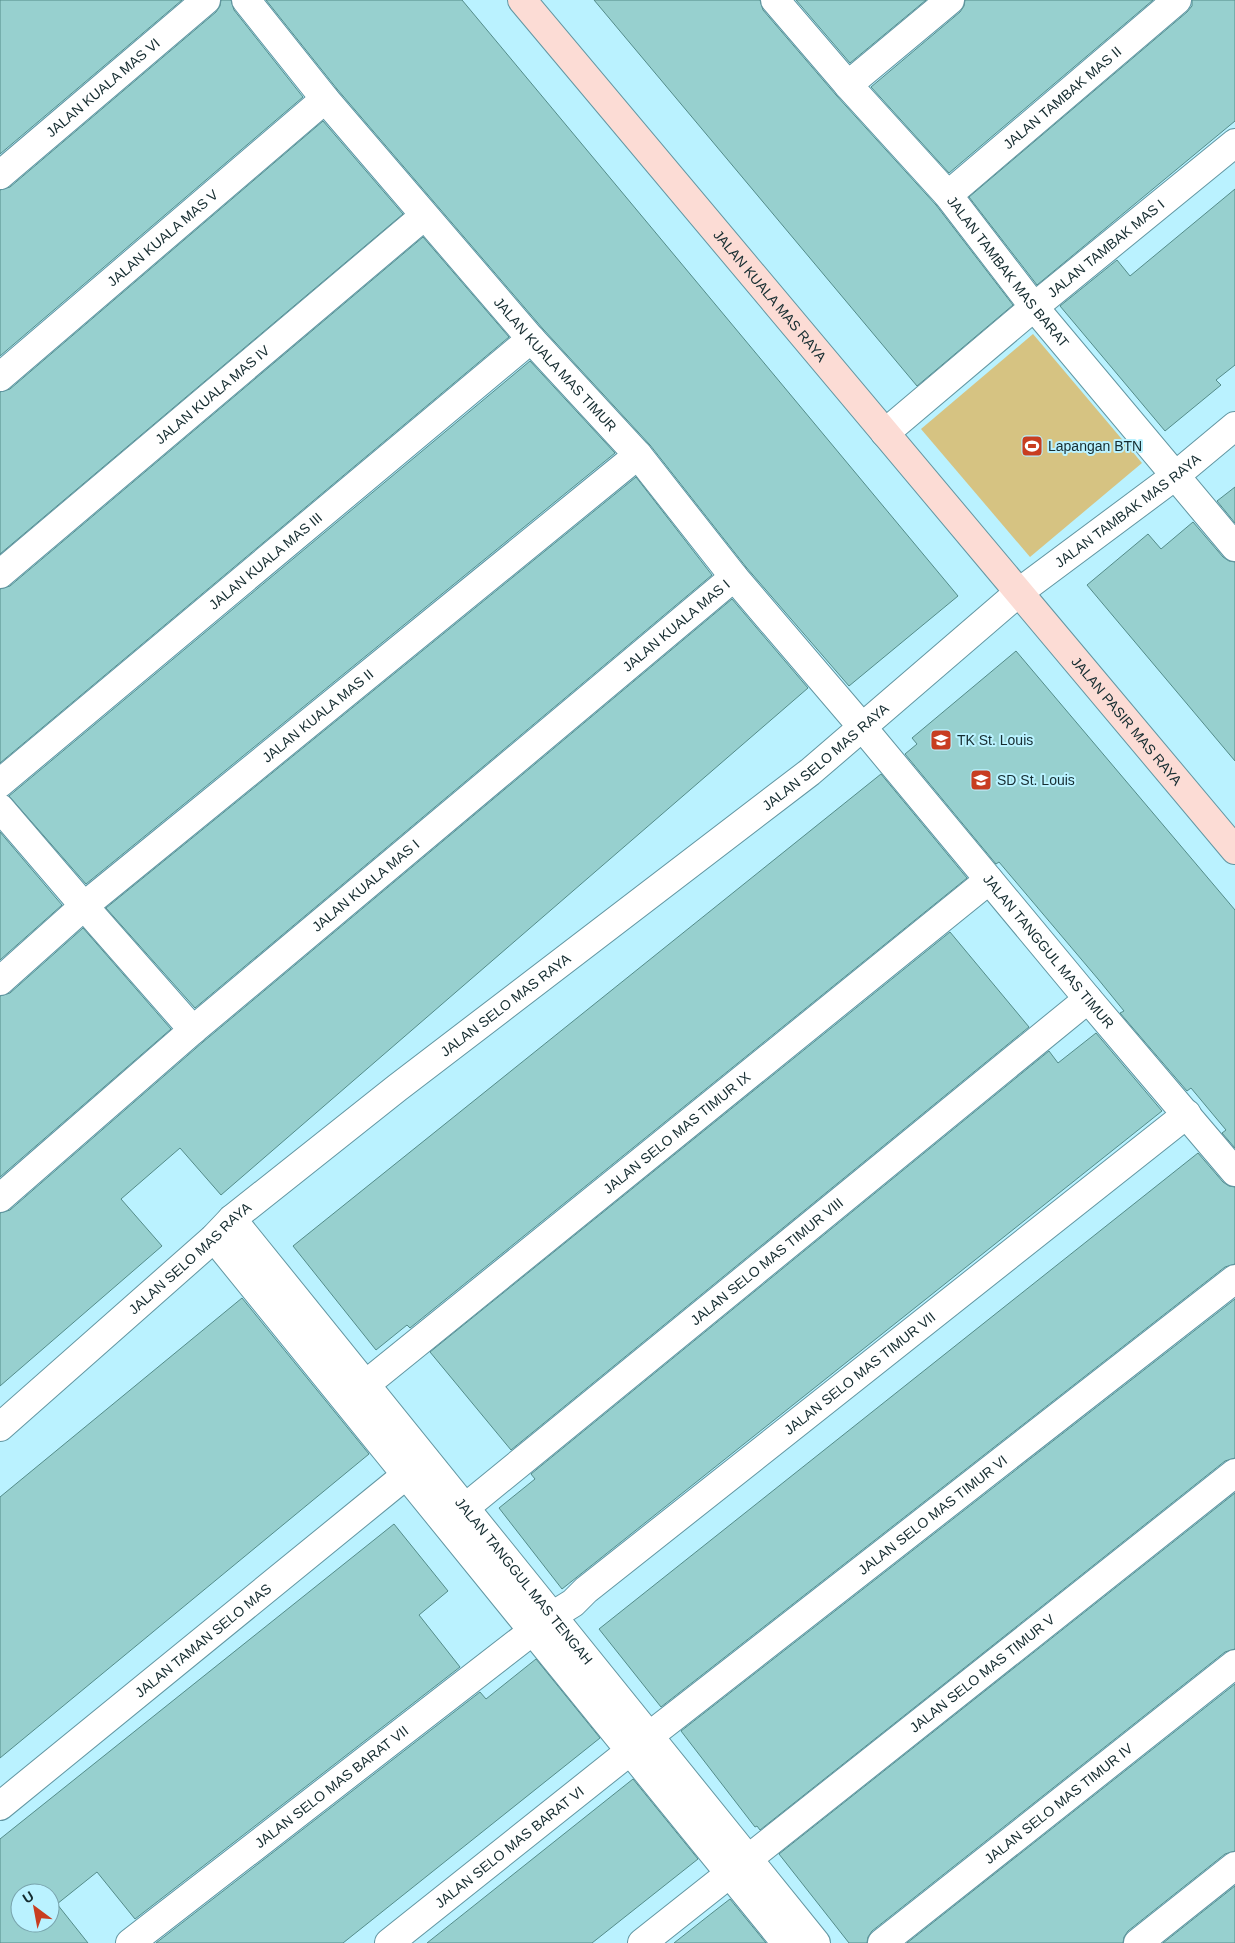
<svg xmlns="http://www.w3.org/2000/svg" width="1235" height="1943" font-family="Helvetica,sans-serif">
<rect width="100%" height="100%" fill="#baf2ff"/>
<polygon fill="#d6c382" points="1033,334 1142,463 1030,557 921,429"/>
<g fill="#97d0cf" stroke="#548c8a" fill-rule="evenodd">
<polygon points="0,0 182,0 0,154"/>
<polygon points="221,0 231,0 234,10 303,97 0,356 0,190 10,187 216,12 220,6"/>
<polygon points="266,0 462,0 958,596 849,686 746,567 650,445 543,329 337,89"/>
<polygon points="594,0 760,0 763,10 836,95 936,205 1013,305 917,386"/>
<polygon points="796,0 926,0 850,63"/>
<polygon points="965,0 1153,0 949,173 871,87 960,12 964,6"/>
<polygon points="1192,0 1235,0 1235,121 1037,285 969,197 1187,12 1192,6"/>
<polygon points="323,121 403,214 0,554 0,392 10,389"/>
<polygon points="1235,189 1235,365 1216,380 1221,385 1165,431 1060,306 1117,260 1130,276"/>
<polygon points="423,237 509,337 0,763 0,589 10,586"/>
<polygon points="530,361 615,453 86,884 9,796"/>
<polygon points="636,477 712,575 195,1008 106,908"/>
<polygon points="1235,487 1235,523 1217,501"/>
<polygon points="1193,522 1223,557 1229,561 1235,562 1235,761 1087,585 1148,534 1161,549"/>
<polygon points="732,599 808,688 221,1195 180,1148 121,1199 162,1246 0,1386 0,1213 10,1210 203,1042"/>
<polygon points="1016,651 1235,910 1235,1148 1222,1133 1226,1130 1191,1088 1187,1091 1120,1013 1124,1011 1098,979 999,862 996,864 905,754 917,744 912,738"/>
<polygon points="881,774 967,878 410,1328 407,1325 376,1350 293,1246"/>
<polygon points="0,832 62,905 0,960"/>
<polygon points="83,928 171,1029 0,1177 0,996 10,993"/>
<polygon points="950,932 1029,1027 511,1450 430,1352"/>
<polygon points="1096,1033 1162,1111 562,1589 499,1508 535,1479 531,1474 1049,1051 1058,1063"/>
<polygon points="1198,1153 1223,1182 1229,1186 1235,1187 1235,1264 1225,1267 661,1707 599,1629"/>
<polygon points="242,1298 369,1454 0,1758 0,1497"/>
<polygon points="1235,1299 1235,1458 1225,1461 760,1830 757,1826 755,1827 681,1731"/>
<polygon points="1235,1493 1235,1649 1225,1652 872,1931 868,1937 867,1943 849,1943 779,1854"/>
<path d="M394 1524 448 1591 419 1615 460 1667 135 1919 97 1872 57 1904 88 1943H0V1839ZM20 1893H50V1923H20Z"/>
<polygon points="536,1659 600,1738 343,1943 156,1943 480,1692 486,1699"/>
<polygon points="1235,1684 1235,1851 1225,1854 1128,1931 1124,1937 1123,1943 907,1943"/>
<polygon points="633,1779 698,1859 592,1943 427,1943"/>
<polygon points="1235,1886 1235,1943 1163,1943"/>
<polygon points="730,1899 766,1943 674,1943 712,1913"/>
</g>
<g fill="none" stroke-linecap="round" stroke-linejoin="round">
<g stroke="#6296a2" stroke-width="30">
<g id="street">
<path id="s1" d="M246 0 325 99 531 339 638 455 734 577 863 728 1088 999 1235 1172"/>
<path id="s2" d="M775 0 848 85 948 195 1034 307 1235 547"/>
<polyline points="848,85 950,0"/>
<path id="s3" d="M0 175 206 0"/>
<path id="s4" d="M948 195 1177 0"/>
<path id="s5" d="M0 377 325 99"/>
<path id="s6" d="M885 433 1034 307 1235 143"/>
<path id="s7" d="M0 574 424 216"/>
<path id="s8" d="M0 783 531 339"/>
<polyline points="0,808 84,906 193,1030"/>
<path id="s9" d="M0 981 84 906 638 455"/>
<path id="s10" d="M0 1198 193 1030 734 577"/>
<path id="s11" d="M232 1219 816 1943"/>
<polyline points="214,1238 786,1943"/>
<path id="s12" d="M365 1385 989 880"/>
<path id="s13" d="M0 1427 214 1238 232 1219 397 1088 810 772 1018 593 1175 476 1235 426"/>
<path id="s14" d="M450 1520 1088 999"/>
<path id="s15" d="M0 1806 406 1475"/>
<path id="s16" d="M130 1943 552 1616 573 1603 586 1590 1187 1114"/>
<path id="s17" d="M389 1943 630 1751 1235 1279"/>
<path id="s18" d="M642 1943 1235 1473"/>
<path id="s19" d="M882 1943 1235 1664"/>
<polyline points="1138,1943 1235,1866"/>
</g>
</g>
<g stroke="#6296a2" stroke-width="30">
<g id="secondary">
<path id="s20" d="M522 0 1235 850"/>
</g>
</g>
<use href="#street" stroke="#fff" stroke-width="28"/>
<use href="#secondary" stroke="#fcdcd5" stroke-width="28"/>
</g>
<defs>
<g id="stadium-square" transform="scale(1.125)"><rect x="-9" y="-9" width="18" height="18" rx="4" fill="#c83d20" stroke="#baf2ff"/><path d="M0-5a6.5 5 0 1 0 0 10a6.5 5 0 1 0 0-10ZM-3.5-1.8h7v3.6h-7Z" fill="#fff"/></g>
<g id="school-square" transform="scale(1.125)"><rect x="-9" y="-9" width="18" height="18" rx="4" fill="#c83d20" stroke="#baf2ff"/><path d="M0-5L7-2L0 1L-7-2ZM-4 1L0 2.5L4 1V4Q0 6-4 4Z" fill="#fff"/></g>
</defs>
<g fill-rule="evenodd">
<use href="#stadium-square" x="1032" y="446"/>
<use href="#school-square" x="941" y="740"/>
<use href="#school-square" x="981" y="780"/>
</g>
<g text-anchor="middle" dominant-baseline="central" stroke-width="4" stroke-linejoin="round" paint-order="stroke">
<g font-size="14" fill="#152c30" stroke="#baf2ff">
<text stroke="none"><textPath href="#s3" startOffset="135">JALAN KUALA MAS VI</textPath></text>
<text stroke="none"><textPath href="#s4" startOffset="150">JALAN TAMBAK MAS II</textPath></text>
<text stroke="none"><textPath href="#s5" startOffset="214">JALAN KUALA MAS V</textPath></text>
<text stroke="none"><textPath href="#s6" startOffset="288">JALAN TAMBAK MAS I</textPath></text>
<text stroke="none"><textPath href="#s2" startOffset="358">JALAN TAMBAK MAS BARAT</textPath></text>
<text stroke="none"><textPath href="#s20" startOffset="386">JALAN KUALA MAS RAYA</textPath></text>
<text stroke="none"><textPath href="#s1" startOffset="478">JALAN KUALA MAS TIMUR</textPath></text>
<text stroke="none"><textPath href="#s7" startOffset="278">JALAN KUALA MAS IV</textPath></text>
<text stroke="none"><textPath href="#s13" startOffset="1454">JALAN TAMBAK MAS RAYA</textPath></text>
<text stroke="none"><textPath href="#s8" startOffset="346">JALAN KUALA MAS III</textPath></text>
<text stroke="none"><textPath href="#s10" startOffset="886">JALAN KUALA MAS I</textPath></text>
<text stroke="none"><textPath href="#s9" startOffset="414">JALAN KUALA MAS II</textPath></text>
<text stroke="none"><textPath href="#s20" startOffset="941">JALAN PASIR MAS RAYA</textPath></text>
<text stroke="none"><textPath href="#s13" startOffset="1064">JALAN SELO MAS RAYA</textPath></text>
<text stroke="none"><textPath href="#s10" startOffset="481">JALAN KUALA MAS I</textPath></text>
<text stroke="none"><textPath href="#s1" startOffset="1245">JALAN TANGGUL MAS TIMUR</textPath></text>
<text stroke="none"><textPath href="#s13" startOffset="659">JALAN SELO MAS RAYA</textPath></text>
<text stroke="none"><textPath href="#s12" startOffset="401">JALAN SELO MAS TIMUR IX</textPath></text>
<text stroke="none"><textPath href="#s13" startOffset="254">JALAN SELO MAS RAYA</textPath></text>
<text stroke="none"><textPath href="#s14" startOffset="409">JALAN SELO MAS TIMUR VIII</textPath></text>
<text stroke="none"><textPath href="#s16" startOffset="926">JALAN SELO MAS TIMUR VII</textPath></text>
<text stroke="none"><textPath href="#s17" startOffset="692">JALAN SELO MAS TIMUR VI</textPath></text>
<text stroke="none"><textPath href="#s11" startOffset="465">JALAN TANGGUL MAS TENGAH</textPath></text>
<text stroke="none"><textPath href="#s15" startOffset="262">JALAN TAMAN SELO MAS</textPath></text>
<text stroke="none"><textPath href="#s18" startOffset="434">JALAN SELO MAS TIMUR V</textPath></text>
<text stroke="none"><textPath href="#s16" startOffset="255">JALAN SELO MAS BARAT VII</textPath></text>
<text stroke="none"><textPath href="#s19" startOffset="225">JALAN SELO MAS TIMUR IV</textPath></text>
<text stroke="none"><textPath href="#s17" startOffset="154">JALAN SELO MAS BARAT VI</textPath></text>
</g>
<g font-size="14" fill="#152c30" stroke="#baf2ff" text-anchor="start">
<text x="1048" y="446">Lapangan BTN</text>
<text x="957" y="740">TK St. Louis</text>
<text x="997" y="780">SD St. Louis</text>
</g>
</g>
<g transform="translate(35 1908) rotate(328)"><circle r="24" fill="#baf2ff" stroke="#78a3ac"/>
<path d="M0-4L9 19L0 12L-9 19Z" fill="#c83d20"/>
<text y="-8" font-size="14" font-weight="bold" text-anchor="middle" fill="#152c30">U</text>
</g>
</svg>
